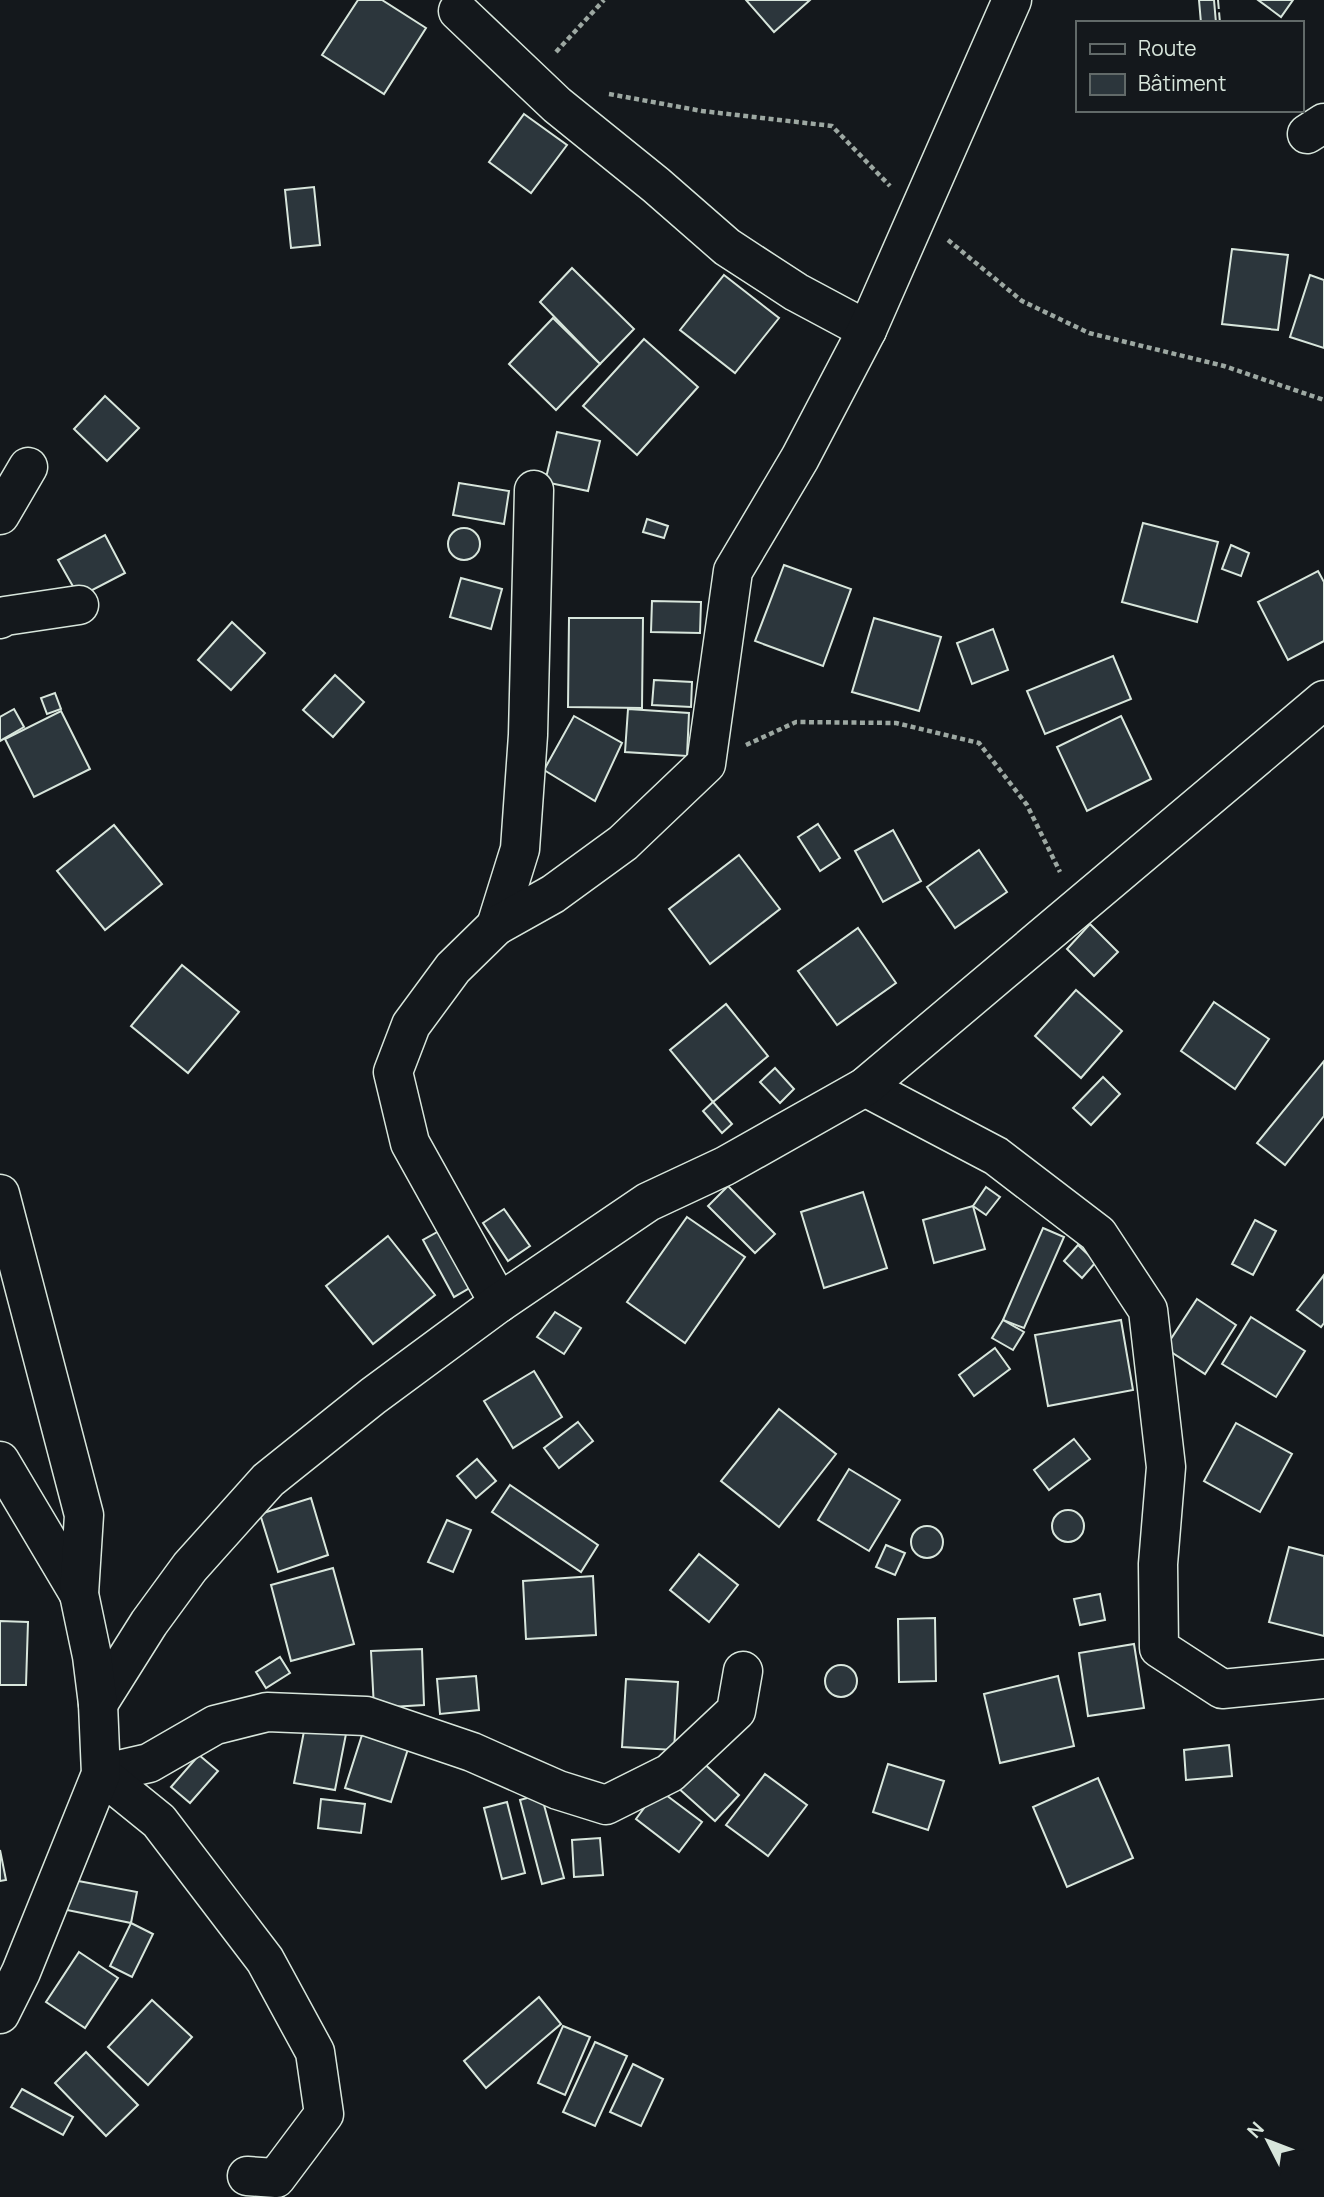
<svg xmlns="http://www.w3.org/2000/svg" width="1324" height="2197" font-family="Manrope,sans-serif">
<rect width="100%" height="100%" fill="#14181c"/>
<g fill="#2c363c" stroke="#d8e6dc" stroke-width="2">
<polygon points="358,0 382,0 426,28 384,94 322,55"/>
<polygon points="746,0 810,0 774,32"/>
<polygon points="1199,0 1214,0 1216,23 1201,23"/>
<polygon points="1258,0 1293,0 1281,17"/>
<polygon points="524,114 567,145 531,193 489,162"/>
<polygon points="314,187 320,245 291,248 285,190"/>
<polygon points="1232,249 1288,255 1278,330 1222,324"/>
<polygon points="572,268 634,329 600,364 540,302"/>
<polygon points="724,275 779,318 735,373 680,330"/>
<polygon points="1310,275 1324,280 1324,348 1290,337"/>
<polygon points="553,318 600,364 556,410 509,364"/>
<polygon points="644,339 698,387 637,455 583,406"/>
<polygon points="105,396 139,428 107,461 74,429"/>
<polygon points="557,432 600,441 588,491 545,482"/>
<polygon points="459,483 509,491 504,524 453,515"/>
<polygon points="647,519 668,526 664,538 643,532"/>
<polygon points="1143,523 1218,542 1197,622 1122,602"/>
<circle cx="464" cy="544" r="16"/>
<polygon points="105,535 125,573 79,597 58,560"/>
<polygon points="1231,545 1249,553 1241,576 1222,569"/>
<polygon points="784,565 851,589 823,666 755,641"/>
<polygon points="1318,571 1324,582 1324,641 1288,660 1258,602"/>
<polygon points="461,578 502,589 491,629 450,617"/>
<polygon points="652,601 701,602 700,633 651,632"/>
<polygon points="569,618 643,618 642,708 568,707"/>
<polygon points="874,618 941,637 919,711 852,692"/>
<polygon points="232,622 265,653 231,690 198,660"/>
<polygon points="993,629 1008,670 972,684 957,643"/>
<polygon points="1113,656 1131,699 1045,734 1027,691"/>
<polygon points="335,675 364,702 333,737 303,710"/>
<polygon points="654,680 692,682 691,707 652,705"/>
<polygon points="55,693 61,709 47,714 41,698"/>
<polygon points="14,709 24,727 0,741 0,717"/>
<polygon points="628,709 689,713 687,756 625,752"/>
<polygon points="61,711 90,769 34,797 5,739"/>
<polygon points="574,716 622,743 595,801 544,770"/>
<polygon points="1121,716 1151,779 1087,811 1057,747"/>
<polygon points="818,824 840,858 820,871 798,837"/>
<polygon points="114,825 162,884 105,930 57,871"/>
<polygon points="893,830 921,881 883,902 855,851"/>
<polygon points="979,850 1007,892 955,928 927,887"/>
<polygon points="739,855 780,909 710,964 669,909"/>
<polygon points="1090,924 1118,952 1094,976 1067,949"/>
<polygon points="858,928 896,983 837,1025 798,971"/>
<polygon points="182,965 239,1012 188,1073 131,1026"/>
<polygon points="1076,990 1122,1031 1081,1078 1035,1036"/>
<polygon points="1214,1002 1269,1039 1235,1089 1181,1051"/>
<polygon points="726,1004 768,1056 713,1102 670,1050"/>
<polygon points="1324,1061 1324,1116 1285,1165 1257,1143"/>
<polygon points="775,1068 794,1089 780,1103 760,1082"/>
<polygon points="1103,1077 1120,1094 1091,1125 1073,1108"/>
<polygon points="713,1102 732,1124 722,1133 703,1111"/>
<polygon points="728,1186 775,1234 755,1253 708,1206"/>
<polygon points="986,1187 1000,1197 986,1215 973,1206"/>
<polygon points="863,1192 887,1268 824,1288 801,1212"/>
<polygon points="973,1206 985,1249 934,1263 923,1220"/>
<polygon points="504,1209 530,1246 508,1261 483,1223"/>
<polygon points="687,1217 745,1257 685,1343 627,1302"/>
<polygon points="1255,1220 1276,1231 1253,1275 1232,1264"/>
<polygon points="448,1226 478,1283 454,1297 423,1240"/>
<polygon points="1043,1228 1064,1237 1024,1328 1003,1320"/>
<polygon points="388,1236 435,1295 373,1344 326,1286"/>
<polygon points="1078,1245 1096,1262 1082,1278 1064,1261"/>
<polygon points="1324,1275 1324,1323 1321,1327 1297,1310"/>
<polygon points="1197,1299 1236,1325 1205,1374 1165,1348"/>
<polygon points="555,1312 581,1328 564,1354 537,1337"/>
<polygon points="1251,1317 1305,1351 1276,1397 1222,1364"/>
<polygon points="1003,1320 1024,1332 1013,1350 992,1338"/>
<polygon points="1121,1320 1133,1390 1048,1406 1035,1335"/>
<polygon points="995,1348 1010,1369 974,1396 959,1375"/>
<polygon points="534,1371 562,1417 513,1448 484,1401"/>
<polygon points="779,1409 836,1454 779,1527 721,1481"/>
<polygon points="578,1422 593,1441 559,1468 544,1448"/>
<polygon points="1236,1423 1292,1454 1260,1512 1204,1481"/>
<polygon points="1074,1439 1090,1459 1049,1490 1034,1470"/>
<polygon points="477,1459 496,1481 476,1498 457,1476"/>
<polygon points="849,1469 900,1500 869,1551 818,1520"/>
<polygon points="510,1485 598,1545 581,1572 492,1512"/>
<polygon points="311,1498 328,1555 278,1572 260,1514"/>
<circle cx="1068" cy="1526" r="16"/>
<polygon points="447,1520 471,1530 453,1572 428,1562"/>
<circle cx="927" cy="1542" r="16"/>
<polygon points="886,1545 905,1553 895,1575 876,1567"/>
<polygon points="1289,1547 1324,1556 1324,1636 1269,1622"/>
<polygon points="699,1554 738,1585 709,1622 670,1590"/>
<polygon points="333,1568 354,1644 291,1661 271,1585"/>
<polygon points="593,1576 596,1635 526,1639 523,1581"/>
<polygon points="1100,1594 1105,1620 1080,1625 1074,1599"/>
<polygon points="935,1618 936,1681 899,1682 898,1619"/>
<polygon points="0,1621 28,1622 26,1685 0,1685"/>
<polygon points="1134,1644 1144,1708 1088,1716 1079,1653"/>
<polygon points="422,1649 424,1705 374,1708 371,1651"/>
<polygon points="280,1657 290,1673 266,1688 256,1672"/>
<circle cx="841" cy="1681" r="16"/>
<polygon points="476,1676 479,1710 440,1714 437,1679"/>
<polygon points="1058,1676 1074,1746 1000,1763 984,1694"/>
<polygon points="626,1679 678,1682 674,1750 622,1747"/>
<polygon points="305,1726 346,1734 335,1790 294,1783"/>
<polygon points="362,1735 408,1749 391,1802 345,1788"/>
<polygon points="1229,1745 1232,1776 1186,1780 1184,1750"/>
<polygon points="199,1755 218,1771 190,1803 171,1787"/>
<polygon points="701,1761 739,1795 715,1821 677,1787"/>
<polygon points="888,1764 944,1781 928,1830 873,1812"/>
<polygon points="765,1774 807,1805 768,1856 726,1825"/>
<polygon points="1098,1778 1133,1858 1067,1887 1033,1807"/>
<polygon points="658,1789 702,1822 679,1852 636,1819"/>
<polygon points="541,1794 564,1878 542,1884 520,1800"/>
<polygon points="321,1799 365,1804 361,1833 318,1828"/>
<polygon points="507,1802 525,1873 502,1879 484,1808"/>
<polygon points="600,1838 603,1875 574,1877 572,1840"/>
<polygon points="0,1850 6,1880 0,1881"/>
<polygon points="73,1880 137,1892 131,1923 67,1910"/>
<polygon points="131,1923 153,1934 132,1977 110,1966"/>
<polygon points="79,1952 118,1978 85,2028 46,2002"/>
<polygon points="539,1997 561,2024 486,2088 464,2061"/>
<polygon points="152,2000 192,2037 148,2085 108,2047"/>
<polygon points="563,2026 590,2037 565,2095 538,2083"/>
<polygon points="595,2042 627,2056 595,2126 563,2112"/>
<polygon points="86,2052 138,2105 106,2136 55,2083"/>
<polygon points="633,2064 663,2079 641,2126 610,2112"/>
<polygon points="22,2089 73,2117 63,2135 11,2107"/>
</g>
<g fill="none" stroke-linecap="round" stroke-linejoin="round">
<g stroke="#d8e6dc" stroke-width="41">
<g id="minor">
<polyline points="458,11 557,105 656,185 727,247 796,292 867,330"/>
<polyline points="1307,134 1324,123"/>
<polyline points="0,515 28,467"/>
<polyline points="0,619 5,616 79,605"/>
<polyline points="496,926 520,849 528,735 534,490"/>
<polyline points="865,1087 996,1156 1098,1234 1148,1310 1166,1467 1158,1564 1159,1648 1222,1689 1324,1679"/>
<polyline points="499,1303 410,1143 393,1072 411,1025 453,968 496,926 553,894 623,843 706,764 733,571 800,458 867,330 1012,0"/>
<polyline points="0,1461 79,1594"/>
<polyline points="98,1704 149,1623 190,1567 268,1480 373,1396 499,1303 648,1202 725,1166 865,1087 1324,700"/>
<polyline points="101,1774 149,1763 215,1725 267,1712 366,1716 472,1752 558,1790 606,1805 670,1773 736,1711 743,1671"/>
<polyline points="101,1774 159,1821 265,1960 315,2052 324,2114 276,2178 247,2176"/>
</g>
</g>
<g stroke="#d8e6dc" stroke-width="41">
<polyline id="major" points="0,1194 84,1515 79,1594 92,1656 98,1704 101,1774 21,1972 0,2014"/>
</g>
<g stroke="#9da8a2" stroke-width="4.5" stroke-dasharray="5 3.5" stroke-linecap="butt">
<polyline points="556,52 604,0"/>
<polyline points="609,94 702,111 832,126 890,186"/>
<polyline points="948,240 1022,301 1089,333 1224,366 1324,400"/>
<polyline points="746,745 796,722 896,723 979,743 1027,805 1060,872"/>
</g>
<use href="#minor" stroke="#14181c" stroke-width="38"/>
<use href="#major" stroke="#14181c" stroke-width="38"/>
<polyline stroke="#d8e6dc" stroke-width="2" stroke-dasharray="9 3.5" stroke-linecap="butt" points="1218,0 1220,23"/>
</g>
<rect x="1076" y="21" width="228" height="91" fill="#14181c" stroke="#626a69" stroke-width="2"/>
<rect x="1090" y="44" width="35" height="10" fill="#14181c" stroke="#626a69" stroke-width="2"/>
<text x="1138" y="56" font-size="21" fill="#d8e6dc">Route</text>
<rect x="1090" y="74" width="35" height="21" fill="#2c363c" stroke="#626a69" stroke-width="2"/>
<text x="1138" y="91" font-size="21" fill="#d8e6dc">Bâtiment</text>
<g transform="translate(1268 2141) rotate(312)" stroke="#14181c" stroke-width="5" paint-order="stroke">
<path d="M0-5L12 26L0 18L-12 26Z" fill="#d8e6dc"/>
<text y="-10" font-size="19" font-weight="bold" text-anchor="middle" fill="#d8e6dc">N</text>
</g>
</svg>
